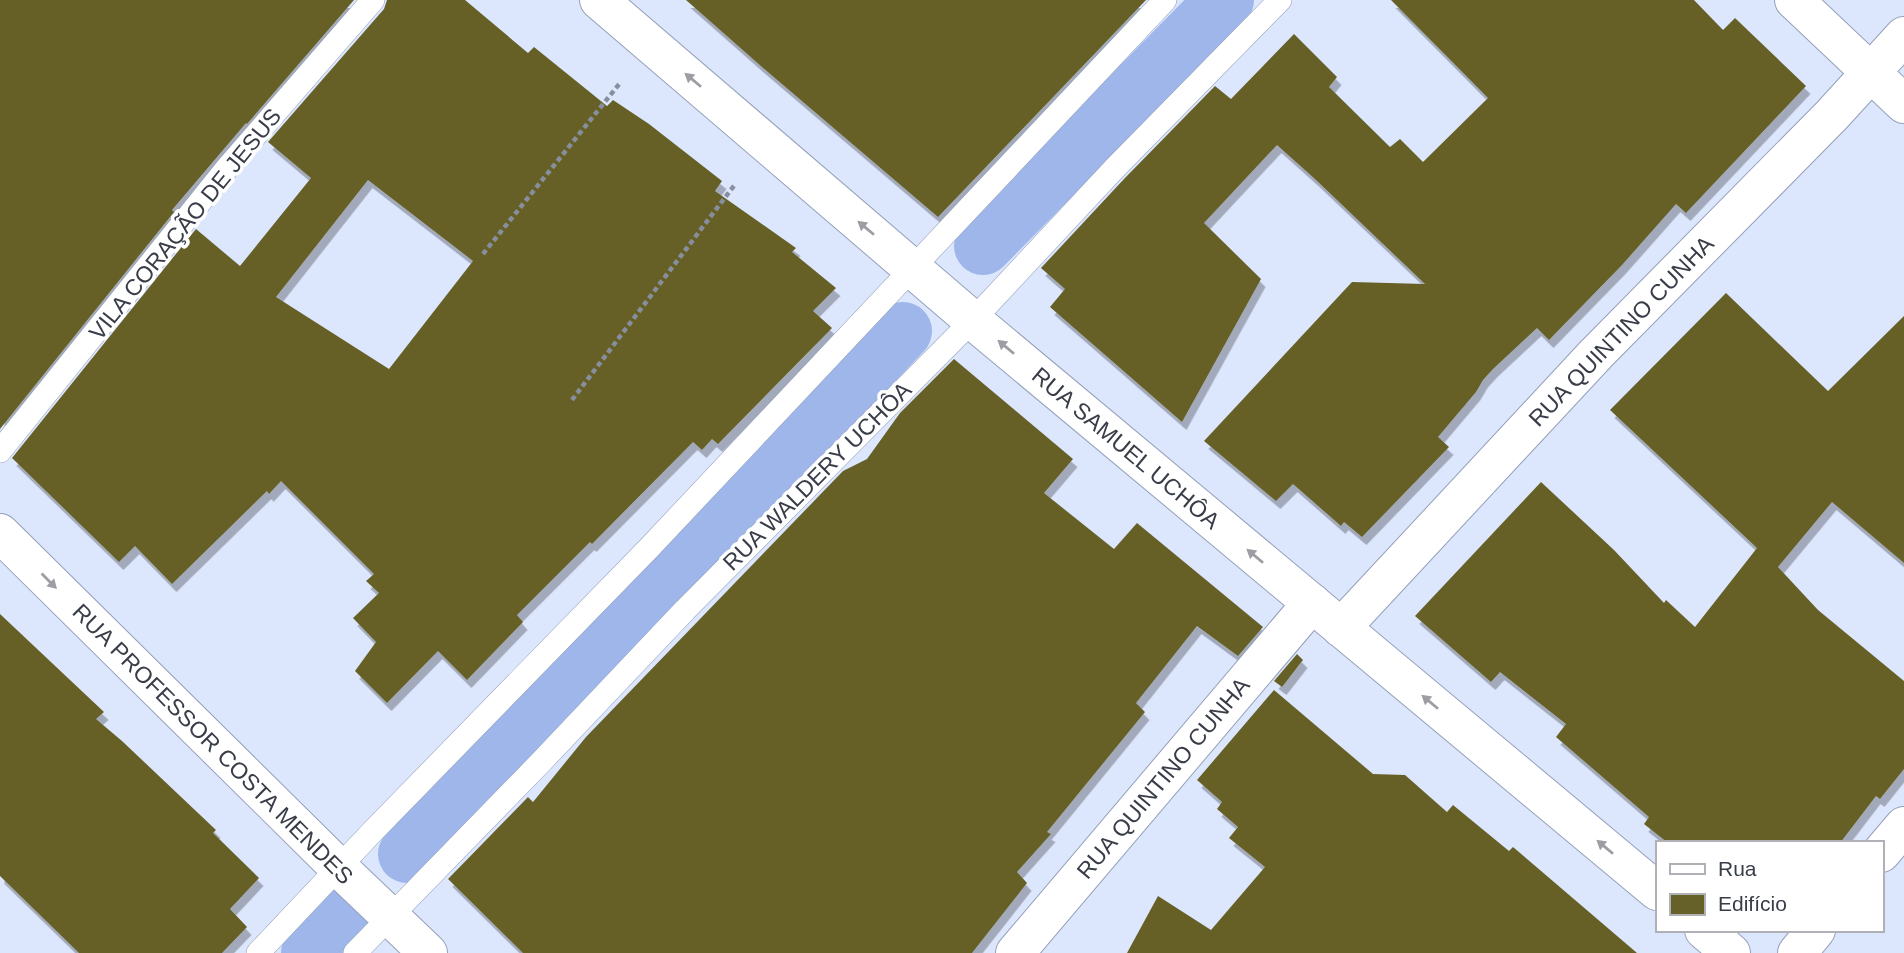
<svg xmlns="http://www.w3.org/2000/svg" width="1904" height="953" font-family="Helvetica,sans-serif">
<defs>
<filter id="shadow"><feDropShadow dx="4.5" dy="8" stdDeviation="0" flood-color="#0004"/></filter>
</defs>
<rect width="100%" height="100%" fill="#dce6fd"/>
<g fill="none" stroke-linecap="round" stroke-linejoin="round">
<g stroke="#9fb6ea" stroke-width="58">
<polyline points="983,246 1225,0"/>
<polyline points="407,854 903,331"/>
<polyline points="310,953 342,918"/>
</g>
</g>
<g fill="#666128" fill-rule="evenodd" filter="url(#shadow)">
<polygon points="0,0 354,0 247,124 246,123 172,210 174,212 0,429"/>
<path d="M387 0H465L528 53 534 47 607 106 613 100 649 124 722 181 715 191 796 248 792 252 836 288 813 311 832 328 718 444 712 439 702 450 693 442 592 544 590 542 517 615 523 622 467 680 438 651 387 703 355 671 376 642 353 618 379 593 366 581 374 574 281 481 269 494 267 491 172 584 135 546 119 562 12 458 196 229 240 266 311 178 268 142 384 9ZM368 180 473 261 389 369 276 297Z"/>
<polygon points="686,0 1146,0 938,217 762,67"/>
<polygon points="1391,0 1694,0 1723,30 1735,18 1806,86 1686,213 1676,204 1622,265 1549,340 1537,328 1493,369 1483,380 1476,392 1438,437 1449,447 1362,537 1344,522 1341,526 1293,484 1276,501 1204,441 1352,282 1425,284 1315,179 1277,145 1204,223 1261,279 1182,422 1050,307 1065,289 1041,268 1124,179 1215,86 1231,99 1294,34 1337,77 1329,87 1390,147 1400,139 1423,162 1488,98"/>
<polygon points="1726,293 1828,391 1904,316 1904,563 1832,502 1778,567 1818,610 1904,681 1904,769 1880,799 1876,796 1840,843 1668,843 1644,824 1649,817 1556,737 1566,724 1500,672 1491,682 1415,616 1541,482 1614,550 1664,603 1666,600 1695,627 1757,548 1610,410"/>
<polygon points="954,359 1073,459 1044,493 1114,549 1137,523 1263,627 1238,656 1197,626 1136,703 1145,712 1047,832 1051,834 1017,872 1027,883 972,953 523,953 448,879 528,797 533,802 586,737 843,471 867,459 900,413"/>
<polygon points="0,614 104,712 96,719 122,741 216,830 213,833 259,878 230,909 247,927 222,953 79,953 0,876"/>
<polygon points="1297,654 1303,660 1282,687 1274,681"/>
<polygon points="1274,690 1373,774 1405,775 1447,812 1453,805 1509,851 1513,847 1637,953 1127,953 1158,896 1211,930 1265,867 1229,838 1238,827 1217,809 1222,802 1197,780"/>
</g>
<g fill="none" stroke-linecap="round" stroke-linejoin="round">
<g stroke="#94a0ba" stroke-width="24">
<g id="service">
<polyline points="0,451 228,167 373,0"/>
<polyline points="258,953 374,830 649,548 1165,0"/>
<polyline points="355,953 540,763 685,610 973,320 1114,169 1280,0"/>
</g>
</g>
<g stroke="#94a0ba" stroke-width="40">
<g id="minor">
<polyline points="599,0 970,318 1657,891"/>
<polyline points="1794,0 1904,104"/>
<polyline points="1341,628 1596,354 1832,115 1904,36"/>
<polyline points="1881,853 1904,826"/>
<polyline points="1704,930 1731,953"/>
<polyline points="1015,953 1312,603"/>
<polyline points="1797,953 1816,930"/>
</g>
</g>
<g stroke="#94a0ba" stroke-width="40">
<polyline id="tertiary" points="0,533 339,868 428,953"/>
</g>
<g stroke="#878f9f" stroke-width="4.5" stroke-dasharray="5 3.5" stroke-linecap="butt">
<polyline points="483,254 620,83"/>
<polyline points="572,400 736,183"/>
</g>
<use href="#service" stroke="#fff" stroke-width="23"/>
<use href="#minor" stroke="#fff" stroke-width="38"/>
<use href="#tertiary" stroke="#fff" stroke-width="38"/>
</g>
<defs><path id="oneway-solid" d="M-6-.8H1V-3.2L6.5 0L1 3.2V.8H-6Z" transform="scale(1.75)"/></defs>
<g fill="#9c9ea4">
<use href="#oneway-solid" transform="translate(693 80) rotate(-140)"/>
<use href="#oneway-solid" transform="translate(866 228) rotate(-140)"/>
<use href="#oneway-solid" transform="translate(1006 347) rotate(-140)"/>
<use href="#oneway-solid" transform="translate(1255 556) rotate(-140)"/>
<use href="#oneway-solid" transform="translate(49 581) rotate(45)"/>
<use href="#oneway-solid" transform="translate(1430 702) rotate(-140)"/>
<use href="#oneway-solid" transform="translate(1605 847) rotate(-140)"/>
</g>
<g text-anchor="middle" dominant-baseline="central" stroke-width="7" stroke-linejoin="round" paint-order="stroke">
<g font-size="23" fill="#383d48" stroke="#fff">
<text transform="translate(185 224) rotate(-51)">VILA CORAÇÃO DE JESUS</text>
<text transform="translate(1621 331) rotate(-46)">RUA QUINTINO CUNHA</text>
<text transform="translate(1126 448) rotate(40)">RUA SAMUEL UCHÔA</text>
<text transform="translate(817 476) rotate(-45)">RUA WALDERY UCHÔA</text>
<text transform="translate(213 744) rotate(45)">RUA PROFESSOR COSTA MENDES</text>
<text transform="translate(1163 778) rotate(-50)">RUA QUINTINO CUNHA</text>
</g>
</g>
<rect x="1656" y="841" width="228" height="91" fill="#ffffff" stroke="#afb1b6" stroke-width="2"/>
<rect x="1670" y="864" width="35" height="10" fill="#ffffff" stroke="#afb1b6" stroke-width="2"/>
<text x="1718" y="876" font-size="21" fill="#383d48">Rua</text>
<rect x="1670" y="894" width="35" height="21" fill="#666128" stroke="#afb1b6" stroke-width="2"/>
<text x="1718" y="911" font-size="21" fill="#383d48">Edifício</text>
</svg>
